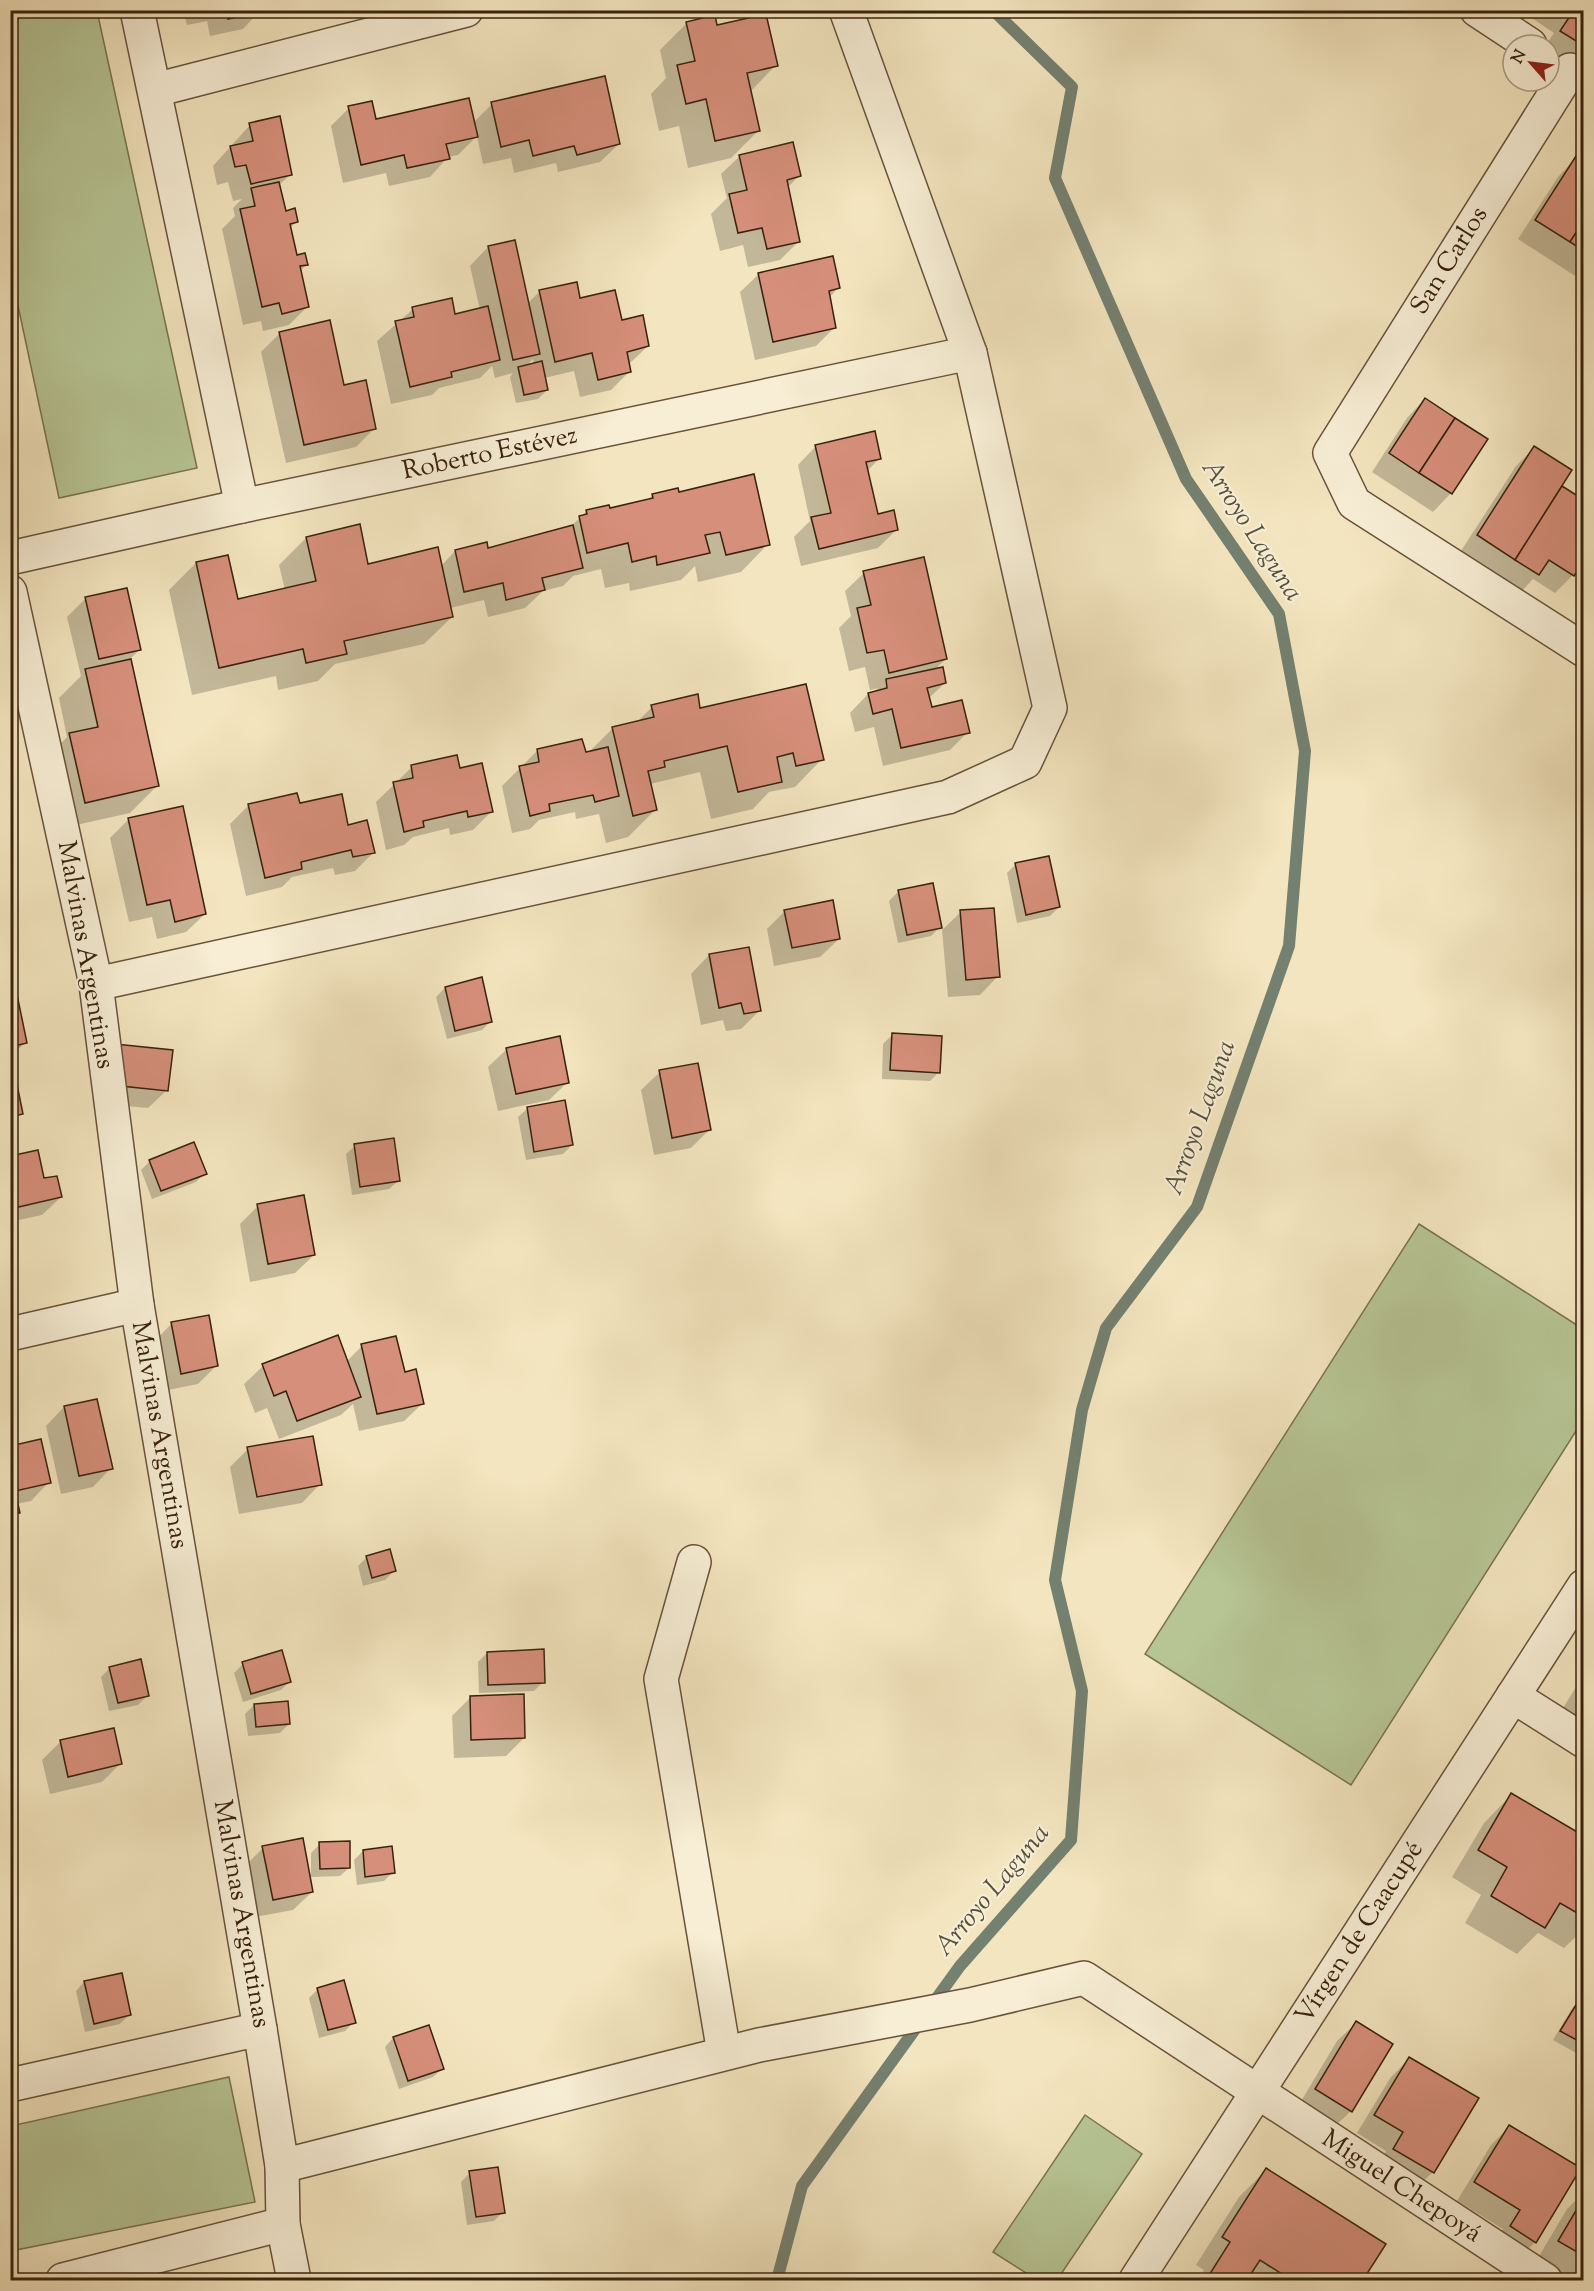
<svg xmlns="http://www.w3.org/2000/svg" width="1594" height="2291" font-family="'Sorts Mill Goudy',serif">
<rect width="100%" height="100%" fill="#f3e5bf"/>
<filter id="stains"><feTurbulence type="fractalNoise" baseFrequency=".00333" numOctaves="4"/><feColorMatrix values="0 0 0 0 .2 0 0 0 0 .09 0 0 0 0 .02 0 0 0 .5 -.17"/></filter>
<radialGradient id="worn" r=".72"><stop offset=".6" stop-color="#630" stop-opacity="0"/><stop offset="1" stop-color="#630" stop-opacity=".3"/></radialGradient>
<g fill="#b7c595" stroke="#787451" stroke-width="1.5">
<polygon points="10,11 97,11 197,468 59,498 11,273"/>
<polygon points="1419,1224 1583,1329 1583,1420 1351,1785 1145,1654"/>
<polygon points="229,2077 255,2202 11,2251 11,2126"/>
<polygon points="1085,2115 1142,2154 1057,2280 1037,2280 993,2252"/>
</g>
<g fill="#0003" fill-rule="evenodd">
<polygon points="183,10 261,10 243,29 210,36 207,21 187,25"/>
<polygon points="1520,10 1584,10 1584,76 1549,54 1549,45 1546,45 1554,33"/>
<polygon points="687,23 716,27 776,65 750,92 758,131 731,158 688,168 679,126 659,131 651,94 666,78 660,50"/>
<polygon points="492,104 619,144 600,162 558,172 556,163 514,173 511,158 483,164 477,136 458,155 448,157 430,177 389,186 386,173 343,183 331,126 349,108 375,121 473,123"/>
<polygon points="250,125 291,174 278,186 284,213 297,221 290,228 296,256 307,264 299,272 307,307 289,325 263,331 261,321 243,325 222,229 235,216 233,208 242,199 233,201 228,182 217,185 213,166"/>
<polygon points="740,156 799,176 787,188 799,241 780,260 748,267 743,245 720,251 711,214 727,198 721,174"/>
<polygon points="1576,158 1584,163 1583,281 1518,239 1558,177"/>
<path d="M488 247 528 303 540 291 579 300 620 322 648 346 629 364V372L611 390 580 397 574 371 544 378 547 390 538 399 516 403 510 377 513 373 495 378 492 366 480 378 439 388 432 395 391 404 377 341 413 309 453 316 480 310 470 266ZM533 359 534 365 525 367Z"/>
<polygon points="759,274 838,288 829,298 835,327 816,346 755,360 740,292"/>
<polygon points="280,333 343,386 374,429 356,447 286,463 261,352"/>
<polygon points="1425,399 1451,493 1433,512 1372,472 1407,418"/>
<polygon points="816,446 880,458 867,471 877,516 896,530 878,548 801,566 794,537 810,521 798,465"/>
<polygon points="1534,448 1560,486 1584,501 1573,575 1555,593 1533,579 1520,593 1459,554 1516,466"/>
<polygon points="678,493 768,544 741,572 698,582 695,566 681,580 630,591 629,583 605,588 601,569 573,576 563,586 543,591 525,608 488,617 484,600 450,608 452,617 424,644 335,664 318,681 278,690 276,676 192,695 169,590 196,563 237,601 285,590 279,565 306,538 367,565 441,566 455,551 487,550 569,528 587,511 609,510 647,501 653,495"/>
<polygon points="864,573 946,659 934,670 945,683 928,699 931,709 968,732 950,750 883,766 874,727 855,732 850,713 868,694 879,688 870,690 865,667 849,671 839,628 851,616 845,591"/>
<polygon points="86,598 140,649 130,659 158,785 130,813 58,829 43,762 67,737 59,698 81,676 67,617"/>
<polygon points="1584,599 1584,613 1577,609"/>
<polygon points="652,707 699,710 822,759 795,787 769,792 753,809 711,819 700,772 650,784 655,810 628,837 606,843 599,814 576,819 575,812 539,820 530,829 512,833 502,786 537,751 588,753 613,728 636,723"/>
<polygon points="412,767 459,770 491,812 473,830 450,835 449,828 413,837 404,845 386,850 376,802"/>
<polygon points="296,795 298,805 347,826 373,853 355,871 335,875 333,868 292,877 282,887 246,896 230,824 248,806"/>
<polygon points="129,819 205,914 186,932 157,939 152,917 129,922 110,838"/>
<polygon points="1016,864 1059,907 1050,916 1017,923 1007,873"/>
<polygon points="931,885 940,927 931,936 898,943 889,901 898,892"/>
<polygon points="785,911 839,939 820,957 774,966 767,929"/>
<polygon points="961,912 998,976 980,995 948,997 942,930"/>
<polygon points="748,948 760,1010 741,1029 726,1031 723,1020 701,1025 691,974 709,955"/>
<polygon points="480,979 491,1021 482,1030 447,1039 436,997 445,988"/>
<polygon points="10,982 26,1042 10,1057"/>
<polygon points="892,1035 939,1072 930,1081 882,1079 883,1044"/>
<polygon points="507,1049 568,1082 549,1100 498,1111 488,1067"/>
<polygon points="11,1062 21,1113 10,1124"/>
<polygon points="97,1064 167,1090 148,1108 93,1103"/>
<polygon points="660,1072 709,1130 691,1148 654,1155 641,1090"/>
<polygon points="527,1109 572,1145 563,1154 526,1160 518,1117"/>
<polygon points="355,1146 398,1181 389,1189 352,1195 346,1154"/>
<polygon points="10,1158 43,1180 61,1197 42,1215 10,1222"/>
<polygon points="150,1161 205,1173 196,1182 152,1199 141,1170"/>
<polygon points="258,1206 314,1255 295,1273 250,1282 240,1224"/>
<polygon points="172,1323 216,1366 198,1384 163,1391 154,1342"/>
<polygon points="337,1337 346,1362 362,1346 404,1373 423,1403 404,1421 359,1431 353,1404 341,1415 279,1439 267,1408 255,1413 244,1384 263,1366"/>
<polygon points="64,1407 111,1468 93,1487 61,1494 46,1426"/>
<polygon points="10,1448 49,1482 31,1501 16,1504 18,1512 10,1520"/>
<polygon points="248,1449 320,1484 302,1503 239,1514 230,1467"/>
<polygon points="367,1557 394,1571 385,1580 363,1586 358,1566"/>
<polygon points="487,1653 543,1682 534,1691 479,1693 478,1662"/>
<polygon points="243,1664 290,1681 281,1690 243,1702 234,1673"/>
<polygon points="110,1668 147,1696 138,1705 109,1711 101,1677"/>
<polygon points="1584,1674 1584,1721 1563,1708"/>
<polygon points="471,1697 524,1738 506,1756 454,1758 452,1716"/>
<polygon points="254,1705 289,1724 280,1733 248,1736 245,1714"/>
<polygon points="61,1741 120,1764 102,1782 50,1794 42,1760"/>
<polygon points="1511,1795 1584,1838 1584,1929 1564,1948 1538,1933 1517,1954 1465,1923 1481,1895 1452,1877 1484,1823"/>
<polygon points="320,1844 349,1868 340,1876 311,1877 311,1853"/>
<polygon points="263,1848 312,1892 293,1910 255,1917 245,1866"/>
<polygon points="363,1851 393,1872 384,1881 357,1885 354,1860"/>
<polygon points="84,1982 129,2015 120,2024 85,2032 76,1991"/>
<polygon points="318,1989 354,2022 345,2031 319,2038 309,1998"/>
<polygon points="1579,2001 1584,2004 1584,2046 1576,2053 1553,2040 1571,2010"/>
<polygon points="1356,2023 1351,2111 1332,2129 1297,2108 1337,2041"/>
<polygon points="393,2038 442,2069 433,2077 399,2089 385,2047"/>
<polygon points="1409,2059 1433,2172 1414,2190 1376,2168 1386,2151 1357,2133 1391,2077"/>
<polygon points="1509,2127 1535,2242 1517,2260 1493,2245 1503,2229 1457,2201 1491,2145"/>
<polygon points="1266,2170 1384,2244 1361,2280 1197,2280 1204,2270 1196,2265 1239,2197"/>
<polygon points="470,2173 503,2212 494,2221 467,2225 461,2182"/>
<polygon points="1584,2192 1584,2280 1552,2280 1532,2268 1567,2209"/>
</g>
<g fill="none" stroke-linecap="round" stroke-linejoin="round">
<g stroke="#748070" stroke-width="12">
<polyline points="931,2006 960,1966 1071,1840 1082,1691 1055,1580 1082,1410 1106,1328 1197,1207 1289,946 1305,751 1279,614 1186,479 1055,178 1072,87 993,10"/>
<polyline points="777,2280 802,2186 921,2021"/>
</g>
</g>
<g fill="#d68f7b" stroke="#39220d" stroke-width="1.5">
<polygon points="227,10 263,10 263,11 228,19"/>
<polygon points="1574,10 1584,10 1584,46 1560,31"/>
<polygon points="766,14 778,66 747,73 760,131 715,141 706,99 686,104 677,65 695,61 686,22 715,15 717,25"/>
<polygon points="605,76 620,144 577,155 574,146 533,156 529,140 501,147 491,102"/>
<polygon points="469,98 478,137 446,144 450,159 407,168 404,155 361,165 348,106 372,101 376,119"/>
<polygon points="280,116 292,175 251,184 246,165 235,167 230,146 253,141 249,123"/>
<polygon points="793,142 801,176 787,180 800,242 767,249 762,228 738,233 729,194 747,190 739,155"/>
<polygon points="1576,156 1584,161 1584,220 1570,242 1535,220"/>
<polygon points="279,182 286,211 295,208 298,222 290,224 297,255 305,253 308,265 300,266 309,307 282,314 279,303 262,307 240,209 255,206 251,188"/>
<polygon points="1584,220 1584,251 1570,242"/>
<polygon points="515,240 540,354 513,360 488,246"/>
<polygon points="833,256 840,288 829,291 836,328 773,342 758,273"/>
<polygon points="577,282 580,298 615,290 622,320 643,315 649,346 627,352 631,372 598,380 592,353 555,362 539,290"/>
<polygon points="452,298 455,314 488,306 500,360 451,372 452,377 410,387 395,321 414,317 412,307"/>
<polygon points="330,320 344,385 366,380 376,429 304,445 279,332"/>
<polygon points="542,361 548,390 524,395 518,367"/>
<polygon points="1425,398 1455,418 1419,473 1389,453"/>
<polygon points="1455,418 1488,439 1452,494 1419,473"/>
<polygon points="875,431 881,459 866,462 878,514 894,510 898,530 819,549 811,517 831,513 815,445"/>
<polygon points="1534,446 1572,470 1515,560 1477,535"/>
<polygon points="754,474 770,545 726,555 720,532 705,535 710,553 657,565 656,556 632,562 628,543 587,553 579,516 587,514 586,510 609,505 610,508 653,498 652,494 678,488 679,492"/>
<polygon points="1562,486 1584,500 1584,562 1574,576 1549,560 1539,575 1515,560"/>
<polygon points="360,524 368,564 438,547 453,617 344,641 347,654 306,663 303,649 219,668 196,562 228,555 238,599 316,581 306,537"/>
<polygon points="573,525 583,568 542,578 545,590 506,600 503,583 464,592 455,550 487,542 488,548"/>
<polygon points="924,557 947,659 889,673 884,650 867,653 857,608 871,605 863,571"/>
<polygon points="127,588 141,650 99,659 85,597"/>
<polygon points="131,659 159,786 85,803 69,733 98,727 85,669"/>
<polygon points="943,667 946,683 927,688 932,707 962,700 970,733 901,748 892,709 873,714 868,693 887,688 886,679"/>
<polygon points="806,684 824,760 796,766 793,753 777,757 782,782 738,792 727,746 664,761 665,767 648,771 657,810 633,816 612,727 654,717 651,705 698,694 700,708"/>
<polygon points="582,739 586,752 608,747 619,796 595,802 593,795 549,804 550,811 530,816 519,766 539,762 537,749"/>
<polygon points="457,755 460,768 482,763 493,812 468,817 467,811 423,821 424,827 404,832 393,782 413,778 411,765"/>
<polygon points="297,793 300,803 342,794 348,825 367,820 375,853 353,857 351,850 301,862 302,869 265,878 248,804"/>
<polygon points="183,806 206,914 175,922 170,900 147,905 128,818"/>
<polygon points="1049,856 1060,907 1026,915 1015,863"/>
<polygon points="933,883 942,928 907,935 898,890"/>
<polygon points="833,900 840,939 792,948 784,910"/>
<polygon points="994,908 1000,977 966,980 960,910"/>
<polygon points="749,947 761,1011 744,1014 741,1003 719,1008 709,954"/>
<polygon points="482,977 492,1022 455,1031 445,987"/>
<polygon points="14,980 27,1043 10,1047 10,981"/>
<polygon points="892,1033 942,1036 940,1073 890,1070"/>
<polygon points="560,1036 569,1083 516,1094 506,1048"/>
<polygon points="115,1044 173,1050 168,1091 111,1085"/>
<polygon points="12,1060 23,1114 10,1117 10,1061"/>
<polygon points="698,1063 711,1130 672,1138 659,1070"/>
<polygon points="565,1100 573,1145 534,1152 527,1107"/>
<polygon points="394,1138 400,1181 360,1187 354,1144"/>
<polygon points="194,1142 207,1174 161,1191 149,1160"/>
<polygon points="38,1150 44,1178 57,1176 62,1197 10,1209 10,1156"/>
<polygon points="304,1195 315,1255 268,1264 257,1204"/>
<polygon points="209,1315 218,1366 181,1374 171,1322"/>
<polygon points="338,1335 361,1397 297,1421 286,1391 274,1396 262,1364"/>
<polygon points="396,1336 405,1372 416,1369 424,1404 377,1414 361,1344"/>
<polygon points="97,1399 113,1469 79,1476 64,1406"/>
<polygon points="313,1436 322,1485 257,1497 247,1447"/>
<polygon points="41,1439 51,1483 15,1491 20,1513 10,1515 10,1446"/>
<polygon points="390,1549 396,1571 372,1578 366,1556"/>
<polygon points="544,1649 545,1683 488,1685 487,1652"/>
<polygon points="282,1650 291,1682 251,1694 242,1662"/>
<polygon points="141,1659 149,1696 118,1703 109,1667"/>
<polygon points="524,1694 525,1738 471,1740 470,1696"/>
<polygon points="288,1701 290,1724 256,1727 254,1704"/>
<polygon points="114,1728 122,1764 68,1777 60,1740"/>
<polygon points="1511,1793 1584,1836 1584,1917 1560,1903 1545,1928 1491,1896 1507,1867 1478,1850"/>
<polygon points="303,1838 313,1892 273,1900 262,1846"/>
<polygon points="350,1841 350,1868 320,1869 319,1842"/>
<polygon points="392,1846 395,1873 365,1877 363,1850"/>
<polygon points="122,1973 131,2015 94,2024 84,1981"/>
<polygon points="344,1980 356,2023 328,2030 317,1988"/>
<polygon points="1579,2000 1584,2002 1584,2044 1560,2031"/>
<polygon points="1356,2021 1393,2044 1352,2112 1315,2089"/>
<polygon points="429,2025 444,2069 408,2081 393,2037"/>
<polygon points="1409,2057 1479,2098 1434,2173 1393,2149 1403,2132 1374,2115"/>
<polygon points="1509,2125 1581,2168 1536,2243 1510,2226 1520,2210 1474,2182"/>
<polygon points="498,2167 505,2213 476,2217 469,2171"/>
<polygon points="1266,2168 1386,2244 1363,2280 1291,2280 1260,2260 1247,2280 1206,2280 1230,2242 1222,2237"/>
<polygon points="1584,2197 1584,2256 1558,2241"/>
</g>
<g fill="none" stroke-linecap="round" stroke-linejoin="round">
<g stroke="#68533a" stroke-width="36">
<g id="minor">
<polyline points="137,10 242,506"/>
<polyline points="1477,10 1530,45"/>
<polyline points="1570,70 1330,453 1354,503 1584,650"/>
<polyline points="155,90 466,10"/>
<polyline points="10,558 242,506 970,353"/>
<polyline points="10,592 96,984 137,1305 260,2029 282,2166 283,2224 294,2280"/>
<polyline points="96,984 948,797 1025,762 1050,708 970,353 846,10"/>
<polyline points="10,1334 137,1305"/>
<polyline points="694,1562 661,1679 724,2053"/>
<polyline points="1513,1696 1584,1741"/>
<polyline points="10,2085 260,2029"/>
<polyline points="282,2166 759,2045 970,2005 1084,1978 1545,2280"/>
<polyline points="63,2280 283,2224"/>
<polyline points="1136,2280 1584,1586"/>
</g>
</g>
<use href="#minor" stroke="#f7eed5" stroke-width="33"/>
</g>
<g text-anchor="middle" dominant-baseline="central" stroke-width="4.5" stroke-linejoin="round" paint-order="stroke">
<g font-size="26" fill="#39220d" stroke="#f7eed5">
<text transform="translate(1450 261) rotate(-58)">San Carlos</text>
<text transform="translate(490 454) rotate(-12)">Roberto Estévez</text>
<text transform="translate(85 955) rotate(80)">Malvinas Argentinas</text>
<text transform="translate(159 1435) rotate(80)">Malvinas Argentinas</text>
<text transform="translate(241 1914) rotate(80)">Malvinas Argentinas</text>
<text transform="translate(1360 1933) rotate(-57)">Vírgen de Caacupé</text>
<text transform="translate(1401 2187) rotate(33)">Miguel Chepoyá</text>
</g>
<g font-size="27" font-style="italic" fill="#56513f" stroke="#f7eed5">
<text transform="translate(1251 531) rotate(57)">Arroyo Laguna</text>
<text transform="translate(1201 1118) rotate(-70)">Arroyo Laguna</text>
<text transform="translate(993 1891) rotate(-50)">Arroyo Laguna</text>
</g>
</g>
<rect width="1594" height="2291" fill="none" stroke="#f3e5bf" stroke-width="36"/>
<rect x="12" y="12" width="1570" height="2267" fill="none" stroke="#39220d" stroke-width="3"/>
<rect x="18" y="18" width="1558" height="2255" fill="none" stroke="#39220d" stroke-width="1.5"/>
<g transform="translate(1531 63) rotate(298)"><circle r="28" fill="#f7eed5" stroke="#ab9c85" stroke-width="1.5"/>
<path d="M0-4.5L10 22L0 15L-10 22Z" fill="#8f2418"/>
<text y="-9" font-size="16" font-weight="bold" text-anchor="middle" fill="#39220d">N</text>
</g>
<rect width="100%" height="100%" filter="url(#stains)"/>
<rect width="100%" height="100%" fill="url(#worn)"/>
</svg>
